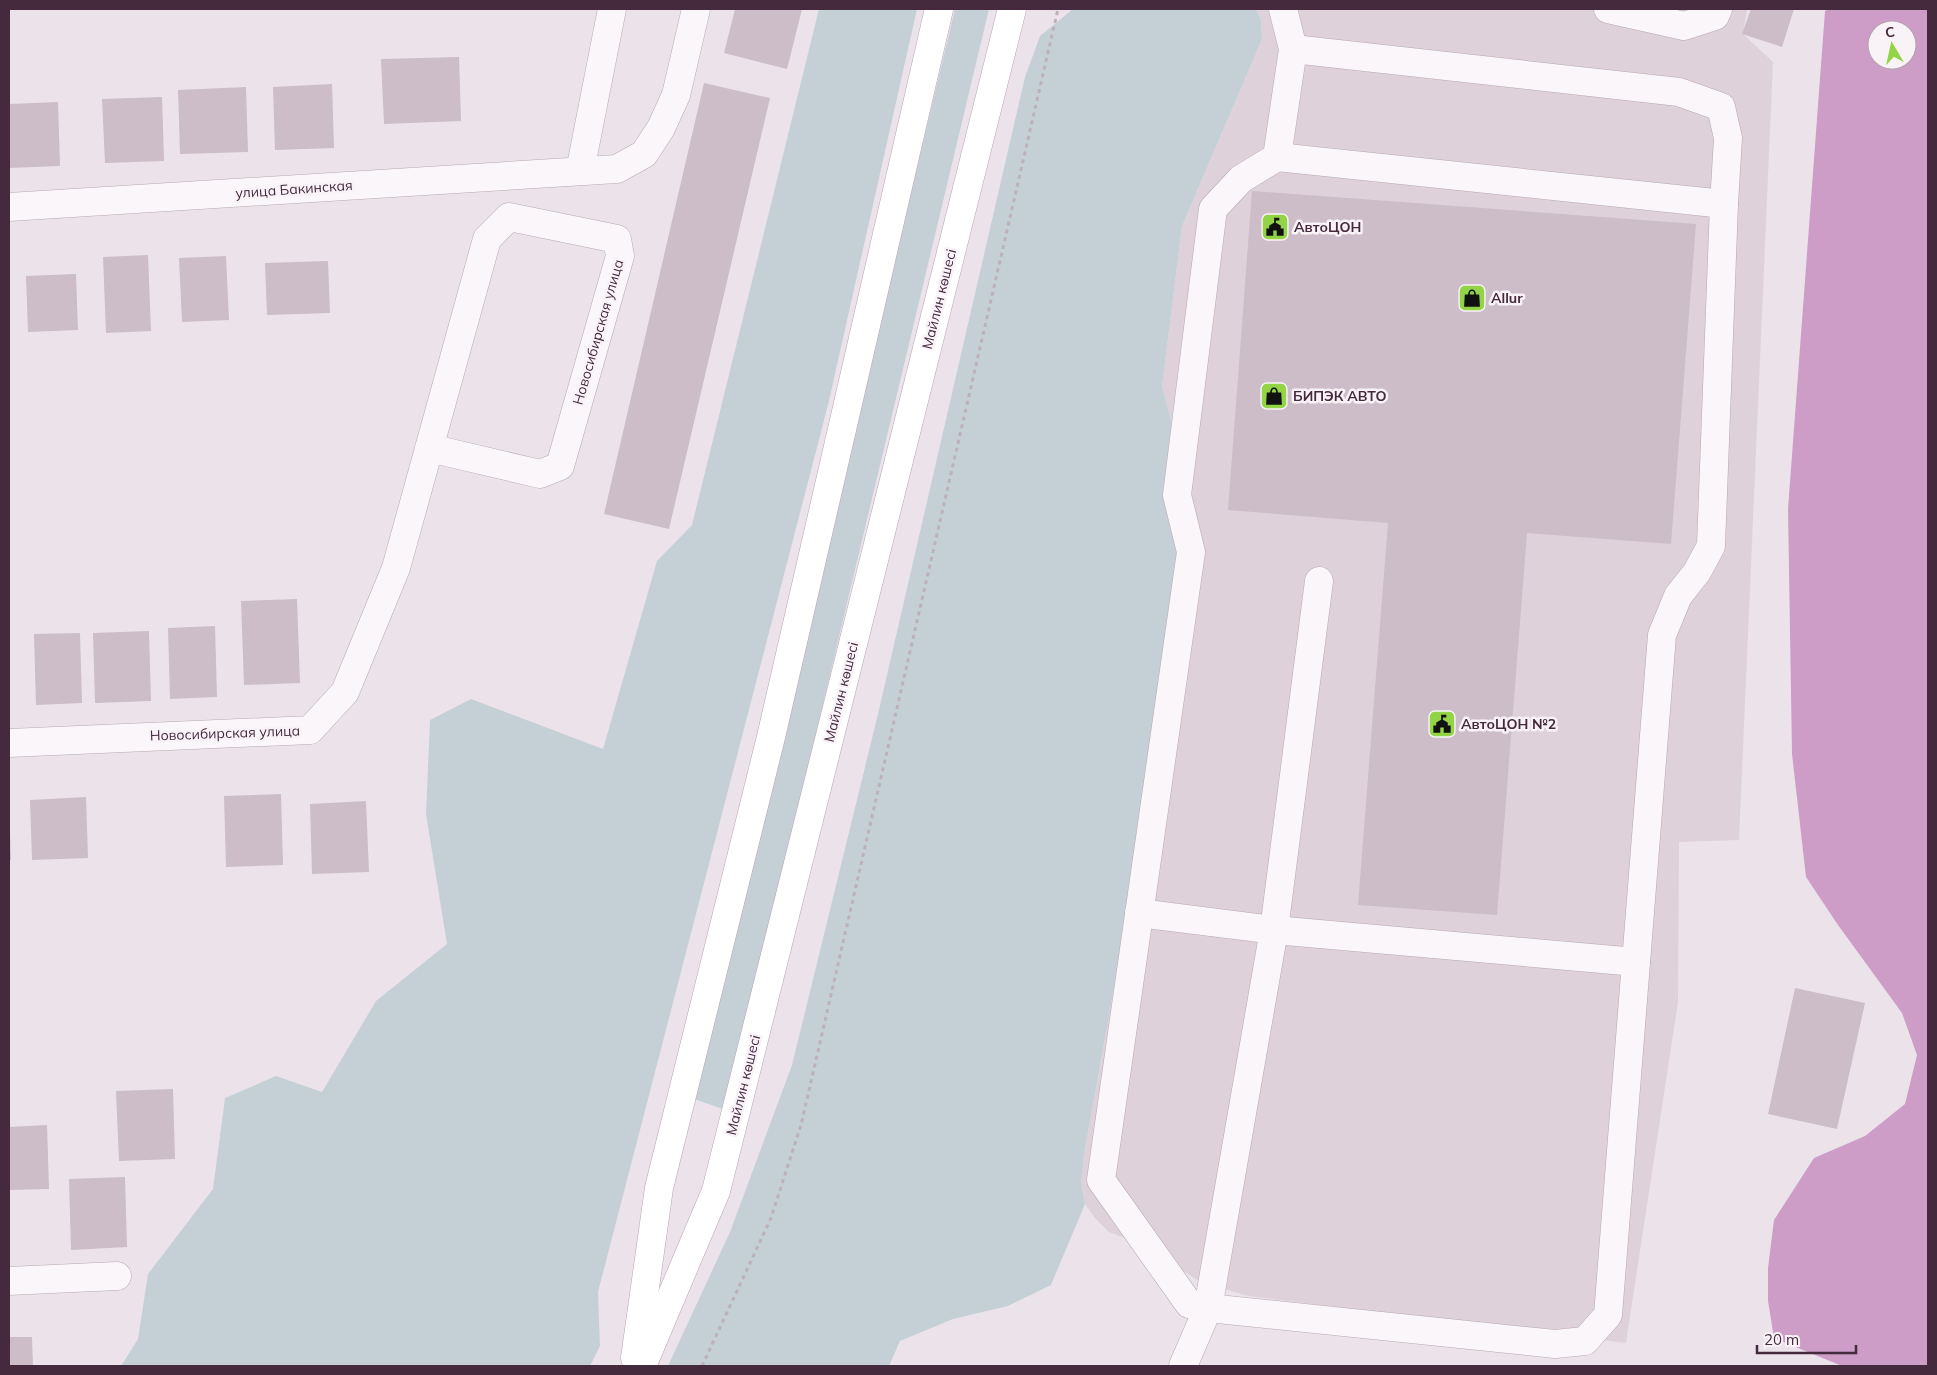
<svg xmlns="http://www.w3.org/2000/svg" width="1937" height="1375" font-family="Mulish,sans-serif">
<rect width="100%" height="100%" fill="#ece3ea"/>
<polygon fill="#ded1da" points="1256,9 1747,9 1743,34 1773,62 1739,840 1679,842 1678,1002 1626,1343 1248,1296 1200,1282 1147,1247 1109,1232 1094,1217 1085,1204 1081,1183 1084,1155 1198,517 1162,387 1182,226 1262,39 1261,20"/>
<g fill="#c4d0d6">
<polygon points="819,9 917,9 828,405 598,1292 600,1346 590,1366 121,1366 138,1339 148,1274 213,1189 225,1098 276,1076 322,1092 376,1001 447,944 426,814 430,720 471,699 603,749 657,561 692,525"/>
<polygon points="955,9 989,9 726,1110 694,1099"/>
<polygon points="1073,9 1256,9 1261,20 1262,39 1182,226 1162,387 1198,517 1084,1155 1081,1183 1085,1204 1051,1285 1008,1306 953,1319 900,1341 889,1366 668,1366 730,1232 792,1065 878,714 1025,77 1040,36"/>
</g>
<path fill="#cd9dc7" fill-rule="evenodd" d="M1828 9H1928V1366H1842L1774 1338 1768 1301V1268L1774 1220 1814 1158 1865 1136 1905 1104 1917 1055 1902 1013 1838 925 1806 877 1792 754 1788 509 1825 11ZM1877 30H1907V60H1877Z"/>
<g fill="#ccbdc8">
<polygon points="735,9 802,9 787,69 724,53"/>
<polygon points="1751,9 1794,9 1782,47 1742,34"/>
<polygon points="459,57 461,121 384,124 381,59"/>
<polygon points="704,83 770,98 669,529 604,514"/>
<polygon points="332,84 334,148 275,150 273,87"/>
<polygon points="246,87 248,152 180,154 178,90"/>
<polygon points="162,97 164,161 105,163 102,99"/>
<polygon points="58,102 60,166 9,168 9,104"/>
<polygon points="1252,191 1696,224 1671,544 1527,533 1497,915 1358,905 1388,523 1228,510"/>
<polygon points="148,255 151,331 106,333 103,257"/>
<polygon points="226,256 229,320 182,322 179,258"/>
<polygon points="328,261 330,313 267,315 265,263"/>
<polygon points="76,274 78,330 28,332 26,276"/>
<polygon points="297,599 300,683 244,685 241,601"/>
<polygon points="215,626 217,697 170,699 168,628"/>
<polygon points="149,631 151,701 95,703 93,633"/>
<polygon points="80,633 82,703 36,705 34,634"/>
<polygon points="281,794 283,865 226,867 224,796"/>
<polygon points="86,797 88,858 32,860 30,800"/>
<polygon points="366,801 369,872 312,874 310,804"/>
<polygon points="9,831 10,831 11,860 9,861"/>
<polygon points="1795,988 1865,1003 1837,1129 1768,1114"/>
<polygon points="173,1089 175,1159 119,1161 116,1091"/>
<polygon points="47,1125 49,1189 9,1190 9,1127"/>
<polygon points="125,1177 127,1247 71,1250 69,1179"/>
<polygon points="9,1337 32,1337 33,1366 9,1366"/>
</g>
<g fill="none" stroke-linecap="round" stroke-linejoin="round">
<g stroke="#b7a8b3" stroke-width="29">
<g id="minor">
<polyline points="1283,9 1293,49 1277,157 1241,179 1213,209 1177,495 1191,552 1101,1180 1189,1304 1208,1308 1555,1344 1585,1341 1608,1315 1662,635 1678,596 1697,572 1711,546 1724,204"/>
<polyline points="1608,9 1684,26 1715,16 1718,9"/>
<polyline points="1277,157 1724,204 1728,138 1721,107 1679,92 1293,49"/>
<polyline points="580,171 612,9"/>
<polyline points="9,207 617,169 644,154 661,128 676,95 696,9"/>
<polyline points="9,743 310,730 345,692 396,568 487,239 509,217 617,239 620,256 560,466 540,474 429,448"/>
<polyline points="1139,913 1274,930 1636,962"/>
<polyline points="9,1281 117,1276"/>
<polyline points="1183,1366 1208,1308 1274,930 1319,581"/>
</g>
</g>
<g stroke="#b8a2b3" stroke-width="29">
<g id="major">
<polyline points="635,1358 659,1188 771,737 939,9"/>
<polyline points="642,1366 716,1191 1012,9"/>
</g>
</g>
<polyline stroke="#bcb1b9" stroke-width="3" stroke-dasharray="4 4" stroke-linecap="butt" points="702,1366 771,1218 801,1125 1058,9"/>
<use href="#minor" stroke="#faf6f9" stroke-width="28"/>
<use href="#major" stroke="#fff" stroke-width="28"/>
</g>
<defs>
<g id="civic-square" transform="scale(1.4375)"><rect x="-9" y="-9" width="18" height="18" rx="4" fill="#92d445" stroke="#f9f3f8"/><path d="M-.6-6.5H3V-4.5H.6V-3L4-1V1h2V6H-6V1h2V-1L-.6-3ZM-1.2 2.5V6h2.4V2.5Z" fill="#111"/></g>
<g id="shop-square" transform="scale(1.4375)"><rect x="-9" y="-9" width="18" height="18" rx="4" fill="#92d445" stroke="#f9f3f8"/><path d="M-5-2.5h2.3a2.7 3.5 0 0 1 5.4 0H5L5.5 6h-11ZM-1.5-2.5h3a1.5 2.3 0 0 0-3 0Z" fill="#111"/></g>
</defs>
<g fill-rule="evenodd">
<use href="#civic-square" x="1275" y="227"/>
<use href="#shop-square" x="1472" y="298"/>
<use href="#shop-square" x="1274" y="396"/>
<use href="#civic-square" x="1442" y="724"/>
</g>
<g text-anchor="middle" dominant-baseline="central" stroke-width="5" stroke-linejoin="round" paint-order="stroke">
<g font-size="14" fill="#452a3e" stroke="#f9f3f8">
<text transform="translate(294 189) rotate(-4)">улица Бакинская</text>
<text transform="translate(939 299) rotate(-76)">Майлин көшесі</text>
<text transform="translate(598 332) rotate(-74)">Новосибирская улица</text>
<text transform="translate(841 692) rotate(-76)">Майлин көшесі</text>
<text transform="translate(225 733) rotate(-2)">Новосибирская улица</text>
<text transform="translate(743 1085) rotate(-76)">Майлин көшесі</text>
</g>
<g font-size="14" font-weight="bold" fill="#452a3e" stroke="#f9f3f8" text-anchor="start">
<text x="1294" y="227">АвтоЦОН</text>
<text x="1491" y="298">Allur</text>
<text x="1293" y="396">БИПЭК АВТО</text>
<text x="1461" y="724">АвтоЦОН №2</text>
</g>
</g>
<rect width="1937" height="1375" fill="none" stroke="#452a3e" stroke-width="20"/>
<g transform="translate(1892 45) rotate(351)"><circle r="24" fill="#f9f3f8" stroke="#b1a3ae"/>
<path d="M0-4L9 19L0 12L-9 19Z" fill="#92d445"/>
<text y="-8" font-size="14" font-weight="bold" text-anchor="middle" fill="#452a3e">С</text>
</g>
<path d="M1757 1345v8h99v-8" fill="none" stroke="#452a3e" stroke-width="2.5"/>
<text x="1764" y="1345" font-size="15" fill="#452a3e" stroke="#f9f3f8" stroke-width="4" paint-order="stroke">20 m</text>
</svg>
